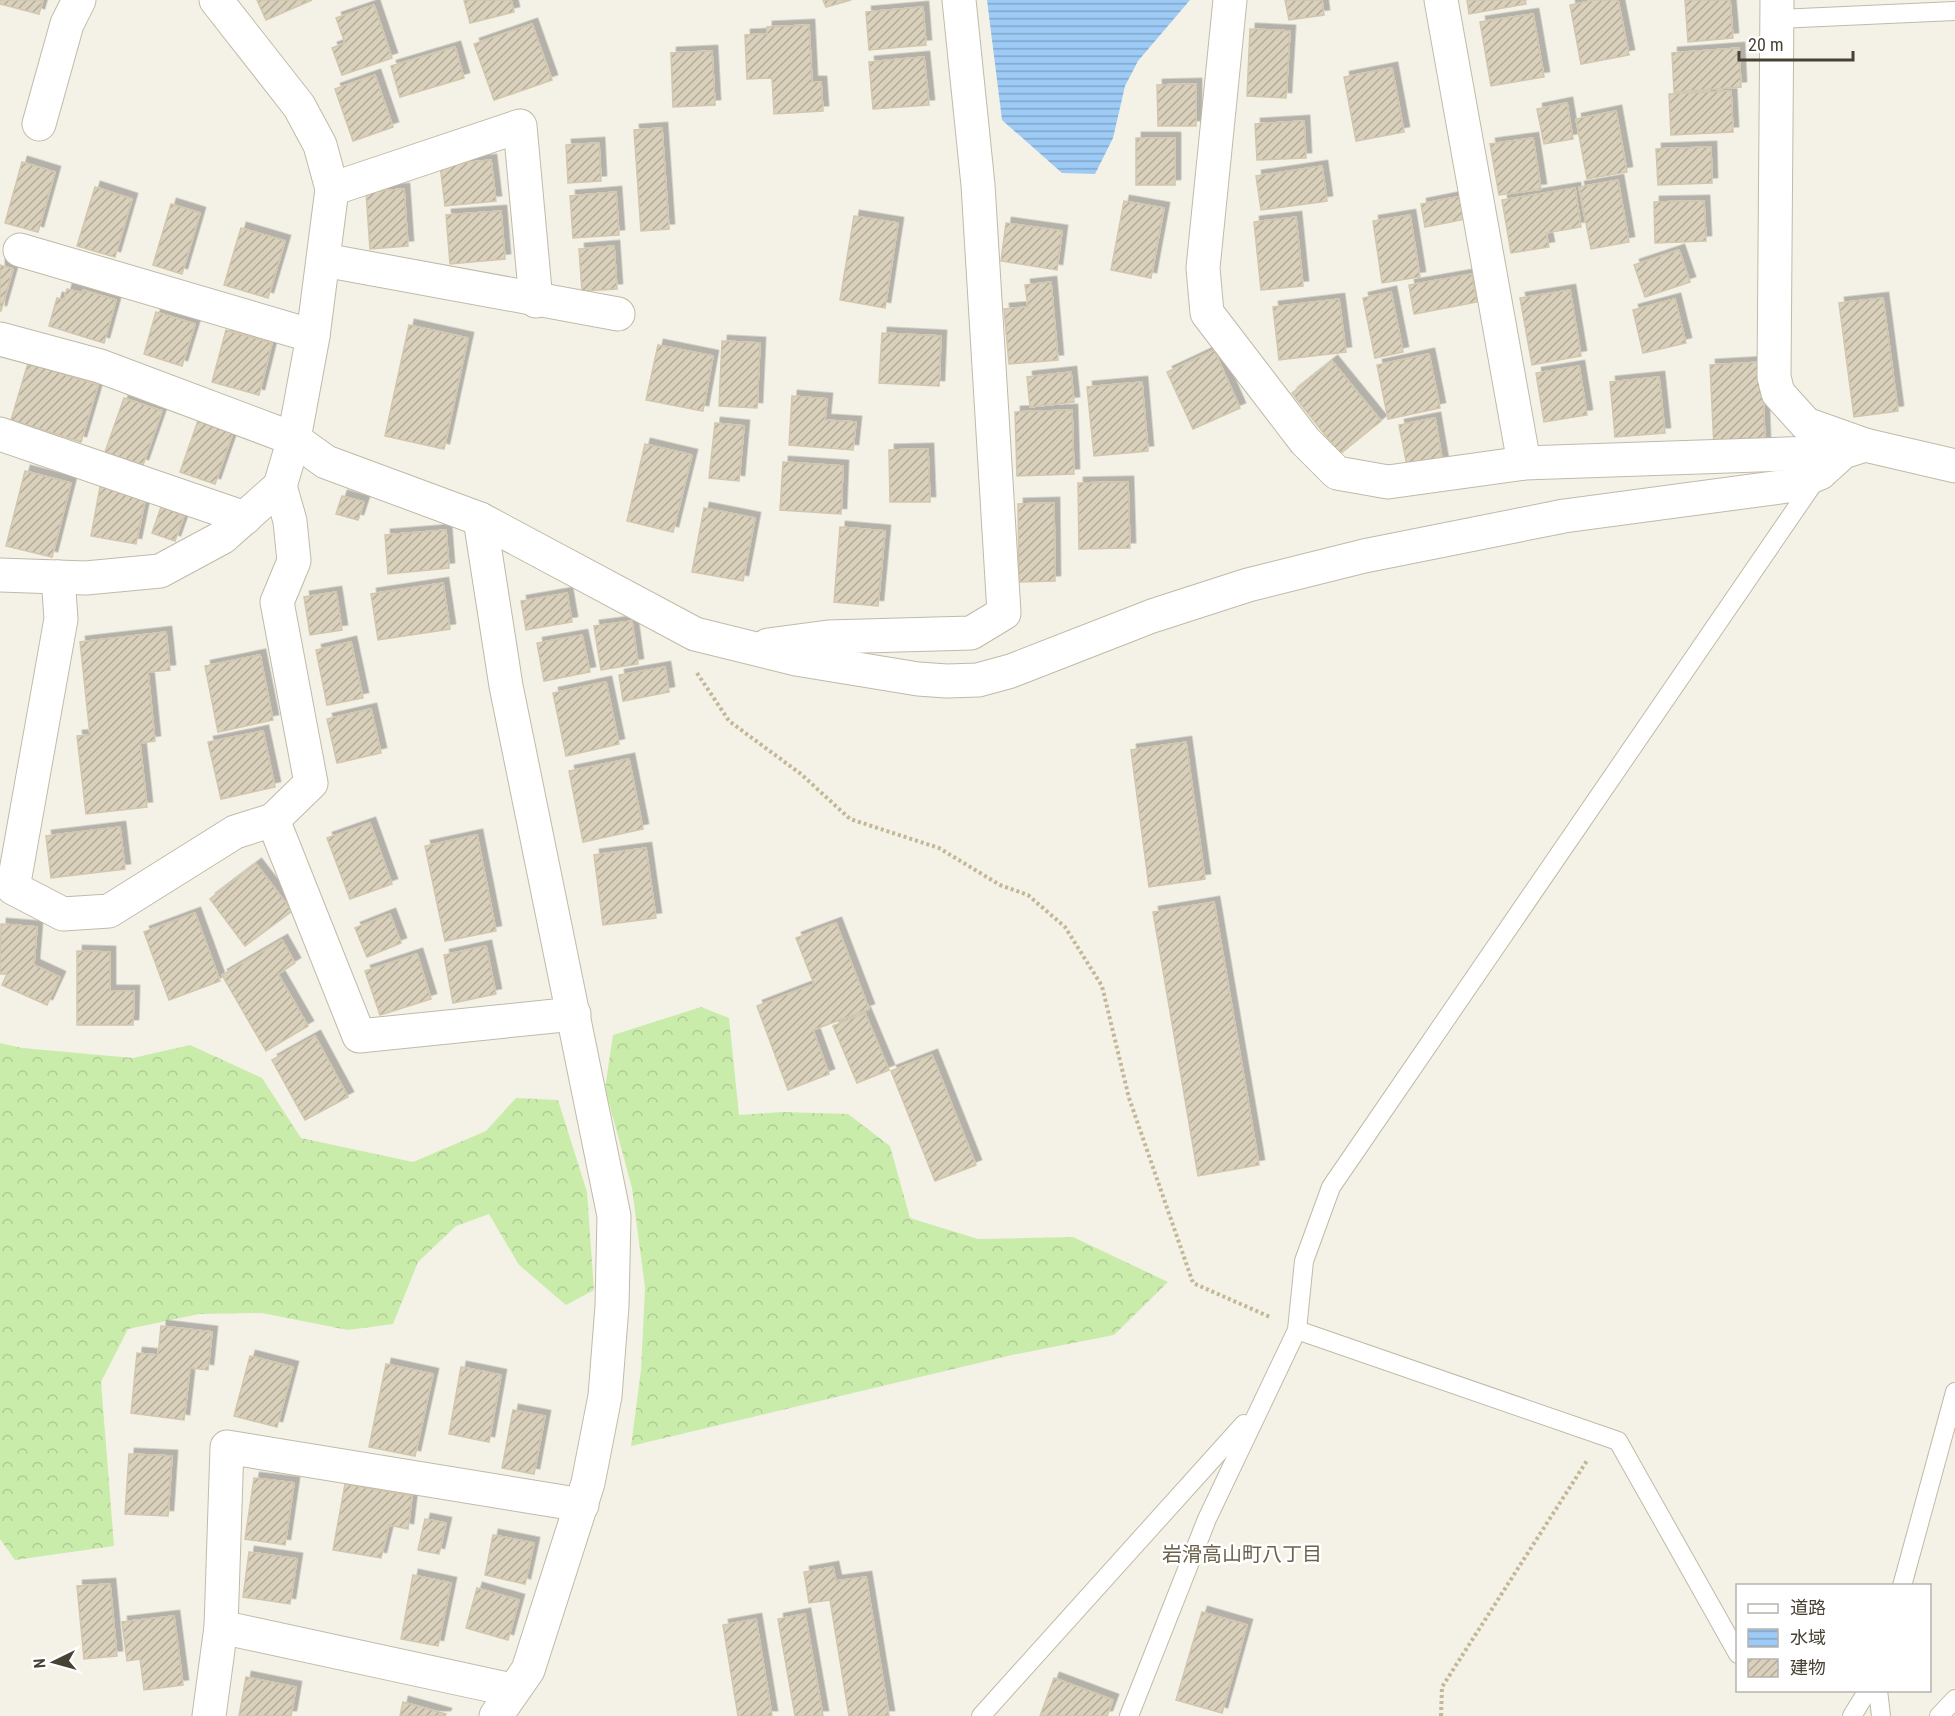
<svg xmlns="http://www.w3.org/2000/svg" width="1955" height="1716" font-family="'Roboto Condensed','Noto Sans JP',sans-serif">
<defs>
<pattern id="forest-crowns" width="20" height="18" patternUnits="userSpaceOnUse" patternTransform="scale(1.5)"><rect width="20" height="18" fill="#caecab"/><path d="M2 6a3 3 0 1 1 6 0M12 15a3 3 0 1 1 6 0" fill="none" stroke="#afcc94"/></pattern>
<pattern id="water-rules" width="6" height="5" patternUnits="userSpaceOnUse" patternTransform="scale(1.5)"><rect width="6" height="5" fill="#9dcbf6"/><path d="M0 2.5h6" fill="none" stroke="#82a6c8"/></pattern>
<pattern id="building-hatch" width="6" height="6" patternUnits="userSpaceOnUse" patternTransform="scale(1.5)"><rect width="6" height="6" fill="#dad1bd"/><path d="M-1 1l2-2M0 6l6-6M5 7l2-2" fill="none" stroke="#b3ab9a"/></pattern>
<filter id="shadow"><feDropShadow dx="5.5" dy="-5.5" stdDeviation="0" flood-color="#0004"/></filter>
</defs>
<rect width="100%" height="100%" fill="#f4f1e6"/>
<g fill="url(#forest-crowns)">
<polygon points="701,1007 729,1018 739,1115 782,1112 848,1114 890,1146 910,1218 978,1239 1073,1237 1168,1282 1114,1335 1012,1355 631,1446 641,1370 645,1288 632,1188 605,1088 613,1035"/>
<polygon points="0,1043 22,1048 133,1058 190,1045 262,1078 301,1138 413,1162 486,1131 516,1098 558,1100 587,1192 594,1290 566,1305 519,1265 489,1214 456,1226 418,1262 393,1324 348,1330 262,1313 199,1314 128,1329 101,1382 114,1546 15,1560 0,1539"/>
</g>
<polygon fill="url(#water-rules)" points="987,0 1190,0 1138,61 1125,86 1113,138 1095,174 1062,173 1002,120"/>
<g fill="url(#building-hatch)" stroke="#d2c7ad" stroke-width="1.5" filter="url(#shadow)">
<polygon points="0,0 43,0 39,14 0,4"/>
<polygon points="257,0 312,0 266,20"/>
<polygon points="464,0 511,0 514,12 470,23"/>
<polygon points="823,0 851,0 826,7"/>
<polygon points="1285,0 1322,0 1324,15 1289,20"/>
<polygon points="1467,0 1525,0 1526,4 1469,14"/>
<polygon points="1596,0 1618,0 1629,55 1581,64 1570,5"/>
<polygon points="1685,0 1730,0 1733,38 1688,42"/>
<polygon points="374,5 392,58 342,75 332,48 345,43 336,18"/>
<polygon points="923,7 926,45 869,50 866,12"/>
<polygon points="1533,14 1544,77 1491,86 1480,22"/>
<polygon points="532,24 552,80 494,100 474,44"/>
<polygon points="809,25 812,82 821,82 823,111 774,114 772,78 747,79 745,35 767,34 767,27"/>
<polygon points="1250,29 1290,31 1286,98 1247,96"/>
<polygon points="455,47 464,78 400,97 391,66"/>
<polygon points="1739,48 1741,87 1674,92 1672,53"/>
<polygon points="712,51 715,105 673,107 671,53"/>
<polygon points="924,57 929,105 873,109 869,62"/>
<polygon points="1392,68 1404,132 1356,141 1344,77"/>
<polygon points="375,75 393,127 353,141 335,89"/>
<polygon points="1196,84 1196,126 1158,126 1157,85"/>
<polygon points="1731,91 1733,132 1671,135 1669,94"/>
<polygon points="1567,103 1573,139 1544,144 1537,109"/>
<polygon points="1616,111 1627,172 1587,179 1576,119"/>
<polygon points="1304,121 1306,158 1257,160 1255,124"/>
<polygon points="662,128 669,229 641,231 634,130"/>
<rect x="1136" y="138" width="39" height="47"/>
<polygon points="1533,138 1541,189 1499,195 1490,144"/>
<polygon points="599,143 601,181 568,183 566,145"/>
<polygon points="1711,147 1712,183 1658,185 1656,149"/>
<polygon points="491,160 496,201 445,206 440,165"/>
<polygon points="22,162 55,172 38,232 5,223"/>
<polygon points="1322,166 1327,201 1261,210 1256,176"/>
<polygon points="1618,180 1629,242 1591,249 1579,187"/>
<polygon points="95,187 132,199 115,257 77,246"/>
<polygon points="1575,188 1581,227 1546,233 1549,247 1511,253 1502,200"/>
<polygon points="404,189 408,246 370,249 366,192"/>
<polygon points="616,192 619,235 573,238 570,196"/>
<polygon points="1462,196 1466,219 1425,227 1421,204"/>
<polygon points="1124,201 1164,208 1151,278 1111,270"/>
<polygon points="1704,201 1706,241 1655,243 1654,202"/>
<polygon points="171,204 200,213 182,274 153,265"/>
<polygon points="501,211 505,259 450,264 446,215"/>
<polygon points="1410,215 1420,277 1382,283 1373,221"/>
<polygon points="854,216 898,223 885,308 840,300"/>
<polygon points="1296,217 1303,286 1261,290 1254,222"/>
<polygon points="1006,223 1062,231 1057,270 1001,261"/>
<polygon points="241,228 285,241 268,298 224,285"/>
<polygon points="614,246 617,289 582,291 579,249"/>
<polygon points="1679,250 1690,282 1645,297 1634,265"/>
<polygon points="0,265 13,269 1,311 0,311"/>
<polygon points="1472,274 1477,302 1414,314 1409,285"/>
<polygon points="1051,282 1058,360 1009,364 1004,309 1028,307 1025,285"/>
<polygon points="67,289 82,293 83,290 116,300 104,343 49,326 57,298 64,300"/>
<polygon points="1570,290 1581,356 1532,365 1520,298"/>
<polygon points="1391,292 1403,352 1375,358 1363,298"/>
<polygon points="1883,298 1898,411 1854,417 1839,303"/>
<polygon points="1339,299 1346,352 1279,360 1273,307"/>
<polygon points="1675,299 1686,343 1643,353 1633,310"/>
<polygon points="156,312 195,324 182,366 144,354"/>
<polygon points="409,325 468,338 444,449 385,436"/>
<polygon points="226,330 272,343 259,395 212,382"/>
<polygon points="882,333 941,336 939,386 879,383"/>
<polygon points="722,341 760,343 757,408 719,406"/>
<polygon points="658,345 713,356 703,411 646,400"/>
<polygon points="1214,350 1240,408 1193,429 1167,372"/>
<polygon points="1429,354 1440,408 1388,419 1377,365"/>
<polygon points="1332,361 1381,421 1340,454 1292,393"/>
<polygon points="1762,362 1765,445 1714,448 1710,365"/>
<polygon points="28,363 98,385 81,442 11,420"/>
<polygon points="1579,366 1587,415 1544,422 1536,373"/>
<polygon points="1071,372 1074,402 1030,407 1027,377"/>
<polygon points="1659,377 1665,433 1615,437 1610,382"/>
<polygon points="1142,382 1148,451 1094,456 1087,387"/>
<polygon points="792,396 827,399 825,420 856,422 853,450 789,445"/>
<polygon points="124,398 162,411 143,465 105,452"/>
<polygon points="1072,410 1074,474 1017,476 1015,412"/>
<polygon points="200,415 235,427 215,484 180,472"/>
<polygon points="1435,418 1443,464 1408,471 1399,425"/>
<polygon points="715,423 744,426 739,481 709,478"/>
<polygon points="645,444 692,455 673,532 627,521"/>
<polygon points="928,449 930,502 890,502 889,450"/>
<polygon points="783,462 843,466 841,514 780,510"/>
<polygon points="25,471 71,483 52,557 6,546"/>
<polygon points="1128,482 1130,548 1079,549 1078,483"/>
<polygon points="100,487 146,496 136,544 91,536"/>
<polygon points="342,496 364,502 358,520 336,514"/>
<polygon points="1054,503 1055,581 1019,582 1018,504"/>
<polygon points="161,507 184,516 175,541 152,533"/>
<polygon points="704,508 755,518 743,581 692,572"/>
<polygon points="840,527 885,531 878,606 834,602"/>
<polygon points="446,530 449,568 388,574 385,535"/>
<polygon points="443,583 450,629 378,640 371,594"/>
<polygon points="336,592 342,630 310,635 304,597"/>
<polygon points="567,593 572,622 526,630 521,601"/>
<polygon points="632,621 638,664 601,670 594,626"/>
<polygon points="166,632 170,670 148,672 155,741 140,743 147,807 86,814 77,736 90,735 80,642"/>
<polygon points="582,635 590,672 544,681 537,643"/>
<polygon points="351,642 363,698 327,705 316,650"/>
<polygon points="260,655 273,720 218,732 205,666"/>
<polygon points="665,667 669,692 623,701 619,675"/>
<polygon points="606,682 619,744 566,756 553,693"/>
<polygon points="371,709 381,753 337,763 327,719"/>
<polygon points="263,731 275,787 221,799 208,742"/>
<polygon points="1186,742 1205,879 1149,887 1131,750"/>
<polygon points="629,759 643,829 583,842 569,771"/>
<polygon points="370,823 392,884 350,899 327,838"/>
<polygon points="120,827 125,869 51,878 46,836"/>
<polygon points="477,835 496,931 445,941 425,846"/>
<polygon points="646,848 656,918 603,925 594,855"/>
<polygon points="256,864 292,911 245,946 210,899"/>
<polygon points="1214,902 1259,1165 1198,1176 1153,912"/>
<polygon points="195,913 220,981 169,1000 144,932"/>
<polygon points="390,914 401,943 367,957 355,928"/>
<polygon points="836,923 869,1009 813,1030 829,1074 788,1090 757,1006 814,984 796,938"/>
<polygon points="1,924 37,927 34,965 60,977 47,1005 2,985 7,974 0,974"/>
<polygon points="282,940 295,963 278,974 308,1026 266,1051 222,975"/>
<polygon points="486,946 496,994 453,1003 444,955"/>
<polygon points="77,951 110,952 110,991 134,991 133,1025 77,1025"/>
<polygon points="417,954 431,999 380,1015 365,971"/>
<polygon points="865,1013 889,1070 857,1083 833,1026"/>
<polygon points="315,1036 348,1097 305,1120 272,1060"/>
<polygon points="932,1055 976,1165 935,1181 891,1071"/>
<polygon points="161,1326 212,1332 208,1370 190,1368 184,1420 131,1413 137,1353 158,1355"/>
<polygon points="250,1356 293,1367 277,1427 234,1416"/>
<polygon points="386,1364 433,1374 415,1456 369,1447"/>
<polygon points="461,1367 501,1375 489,1442 449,1434"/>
<polygon points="513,1410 545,1416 534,1474 502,1468"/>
<polygon points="129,1454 172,1456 168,1516 125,1514"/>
<polygon points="254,1478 294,1483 285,1545 245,1539"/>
<polygon points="345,1484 412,1496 408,1529 389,1525 381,1558 333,1550"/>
<polygon points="425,1519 446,1523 439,1554 418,1550"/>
<polygon points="493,1535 534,1543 525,1584 485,1575"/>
<polygon points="249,1552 297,1559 290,1604 243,1597"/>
<polygon points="833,1567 836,1581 866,1577 889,1716 849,1716 830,1600 809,1603 804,1572"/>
<polygon points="413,1575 451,1583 438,1646 401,1639"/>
<polygon points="110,1584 117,1656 84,1659 77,1586"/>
<polygon points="477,1588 519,1600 508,1640 466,1628"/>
<polygon points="1202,1612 1247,1625 1222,1713 1176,1700"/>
<polygon points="805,1614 823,1716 795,1716 778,1619"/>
<polygon points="174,1616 183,1685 144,1690 140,1659 127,1661 122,1622"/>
<polygon points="756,1619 772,1716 738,1716 723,1625"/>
<polygon points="246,1677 296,1687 291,1716 239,1716"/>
<polygon points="1054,1678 1113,1700 1107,1716 1040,1716"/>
<polygon points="403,1702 446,1714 445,1716 400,1716"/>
</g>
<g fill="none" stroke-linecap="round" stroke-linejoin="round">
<g stroke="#c1baa8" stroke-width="20">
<g id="service">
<polyline points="1777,19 1955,11"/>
<polyline points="1297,1330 1618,1441 1738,1654"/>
<polyline points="1902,1586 1955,1392"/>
<polyline points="1878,1690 1881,1716"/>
<polyline points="981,1716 1244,1424"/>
<polyline points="1129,1716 1207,1519 1297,1330 1304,1261 1331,1187 1817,478"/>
<polyline points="1852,1716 1868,1690"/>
<polyline points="1939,1716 1955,1699"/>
</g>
</g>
<g stroke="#c1baa8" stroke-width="35">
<g id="minor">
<polyline points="216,0 299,106 320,145 332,189 313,336 294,439 326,462 480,519 695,634 796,659 918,679 947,681 978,680 1011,671 1152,616 1248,585 1364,556 1564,516 1788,486 1820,473 1843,452 1865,445"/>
<polyline points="1230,0 1203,268 1207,313 1305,441 1337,473 1388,482 1524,463"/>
<polyline points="1441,0 1524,463 1843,452"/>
<polyline points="1777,0 1774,377 1778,393 1806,424 1865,445 1955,466"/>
<polyline points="39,124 67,24 79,0"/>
<polyline points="332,189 520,126 536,301"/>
<polyline points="20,250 313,336"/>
<polyline points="324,260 618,314"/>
<polyline points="0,339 100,366 294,439 280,486 223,537 160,571 86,578 0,575"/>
<polyline points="0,434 245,518"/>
<polyline points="480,519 506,686 614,1216 612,1306 605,1396 588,1483 528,1670 496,1716"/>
<polyline points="58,577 61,619 13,888 63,914 109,911 235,832 273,820 359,1036 574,1014"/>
<polyline points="768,645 828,637 971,633 1004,613 978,185 959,0"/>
<polyline points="273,820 311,783 277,602 294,561 290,521 280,486"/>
<polyline points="221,1627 512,1690"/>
<polyline points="209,1716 221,1627 227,1447 582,1505"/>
</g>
</g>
<g stroke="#c4b798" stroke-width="4" stroke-dasharray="3 3" stroke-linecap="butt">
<polyline points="697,673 729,721 801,774 850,819 939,848 1000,885 1028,895 1065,927 1102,986 1129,1098 1193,1283 1270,1317"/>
<polyline points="1441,1716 1442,1687 1588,1459"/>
</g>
<use href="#service" stroke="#fff" stroke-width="18"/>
<use href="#minor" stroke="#fff" stroke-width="33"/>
</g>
<g text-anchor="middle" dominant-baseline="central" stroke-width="5" stroke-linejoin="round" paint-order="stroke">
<g font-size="20" fill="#6c614b" stroke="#fff">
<text x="1242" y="1554">岩滑高山町八丁目</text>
</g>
</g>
<rect x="1736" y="1584" width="195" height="108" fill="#ffffff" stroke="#b6b3ae" stroke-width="1.5"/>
<rect x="1748" y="1604" width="30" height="9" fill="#ffffff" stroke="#b6b3ae" stroke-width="1.5"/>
<text x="1790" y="1614" font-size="18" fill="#484235">道路</text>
<rect x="1748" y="1629" width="30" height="18" fill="url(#water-rules)" stroke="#b6b3ae" stroke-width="1.5"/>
<text x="1790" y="1644" font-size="18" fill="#484235">水域</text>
<rect x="1748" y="1659" width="30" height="18" fill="url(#building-hatch)" stroke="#b6b3ae" stroke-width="1.5"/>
<text x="1790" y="1674" font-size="18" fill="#484235">建物</text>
<g transform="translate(54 1662) rotate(265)" stroke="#ffffff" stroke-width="4.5" paint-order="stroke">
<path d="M0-4.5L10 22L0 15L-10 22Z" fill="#484235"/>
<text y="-9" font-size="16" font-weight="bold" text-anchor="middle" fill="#484235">N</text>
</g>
<path d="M1739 51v9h114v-9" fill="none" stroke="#484235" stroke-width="3"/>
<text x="1748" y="51" font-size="18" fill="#484235" stroke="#ffffff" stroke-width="4.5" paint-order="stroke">20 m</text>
</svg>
